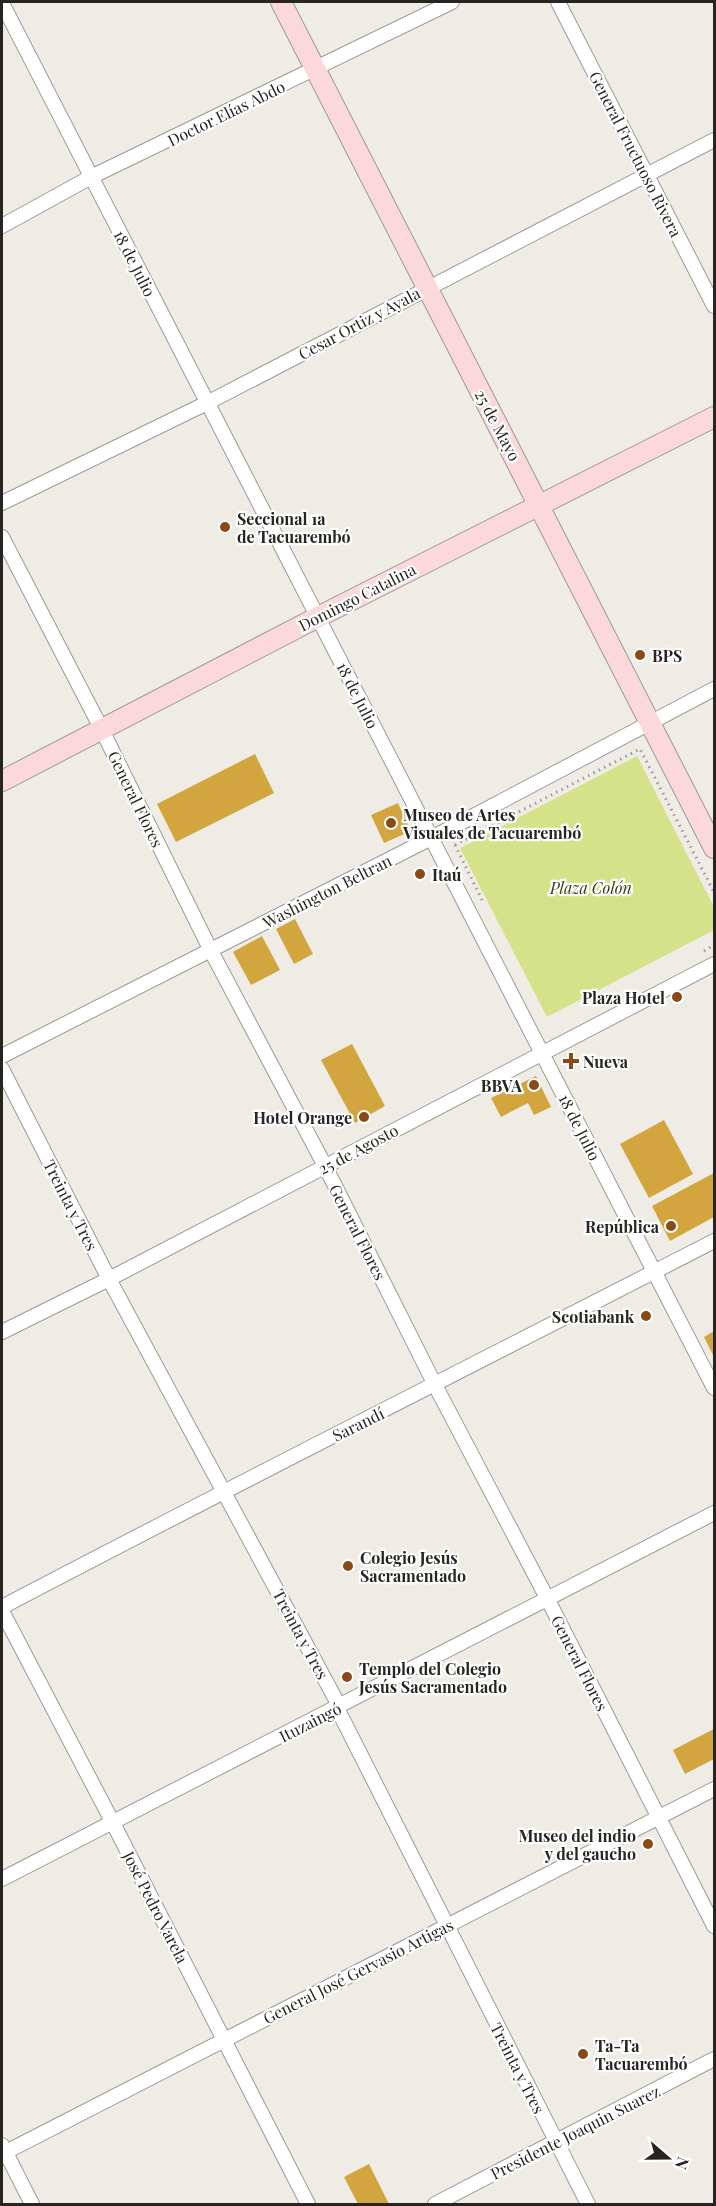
<svg xmlns="http://www.w3.org/2000/svg" width="716" height="2206" font-family="'Playfair Display',serif">
<rect width="100%" height="100%" fill="#efece5"/>
<polygon fill="#d4e389" points="637,756 714,907 714,930 547,1017 460,848"/>
<g fill="#d3a53f">
<polygon points="255,754 274,793 176,842 157,804"/>
<polygon points="398,803 411,831 384,843 371,815"/>
<polygon points="295,919 313,954 294,964 276,929"/>
<polygon points="262,936 280,970 251,985 233,952"/>
<polygon points="352,1044 385,1106 355,1123 321,1060"/>
<polygon points="536,1076 551,1107 534,1115 528,1103 501,1117 491,1098"/>
<polygon points="664,1120 693,1174 649,1198 620,1144"/>
<polygon points="714,1173 714,1217 670,1241 652,1206"/>
<polygon points="714,1331 714,1357 704,1337"/>
<polygon points="714,1729 714,1759 685,1774 673,1750"/>
<polygon points="369,2164 389,2204 358,2204 344,2177"/>
</g>
<g fill="none" stroke-linecap="round" stroke-linejoin="round">
<g stroke="#9d9a94" stroke-width="16">
<g id="street">
<polyline points="558,2 714,306"/>
<polyline points="2,3 714,1388"/>
<polyline points="2,226 91,177 452,2"/>
<polyline points="2,503 207,403 714,140"/>
<polyline points="2,537 101,728 211,951 325,1166 435,1385 547,1598 714,1926"/>
<polyline points="2,1056 447,830 714,689"/>
<polyline points="2,1069 109,1279 336,1700 337,1708 588,2204"/>
<polyline points="2,1332 109,1279 714,964"/>
<path d="M2 1607C238 1483 477 1363 714 1241"/>
<polyline points="2,1611 113,1823 308,2204"/>
<polyline points="2,1879 714,1513"/>
<polyline points="2,2145 32,2204"/>
<polyline points="2,2154 714,1789"/>
<polyline points="435,2204 714,2059"/>
</g>
</g>
<g stroke="#9d9a94" stroke-width="22">
<g id="secondary">
<polyline points="281,2 714,848"/>
<polyline points="2,781 318,617 714,417"/>
</g>
</g>
<g stroke="#9d9b95" stroke-width="3" stroke-dasharray="1.5 4.5" stroke-linecap="butt">
<polyline points="455,845 640,749 714,892"/>
<polyline points="455,845 484,904"/>
<polyline points="704,951 714,945"/>
</g>
<use href="#street" stroke="#fff" stroke-width="14"/>
<use href="#secondary" stroke="#fbd8dc" stroke-width="20"/>
</g>
<g fill="#8b4918" stroke="#fff" stroke-width="2">
<circle cx="225" cy="527" r="6"/>
<circle cx="640" cy="655" r="6"/>
<circle cx="391" cy="823" r="6"/>
<circle cx="420" cy="874" r="6"/>
<circle cx="677" cy="997" r="6"/>
<path d="M568 1052h6v6h6v6h-6v6h-6v-6h-6v-6h6z"/>
<circle cx="534" cy="1085" r="6"/>
<circle cx="364" cy="1117" r="6"/>
<circle cx="671" cy="1226" r="6"/>
<circle cx="646" cy="1316" r="6"/>
<circle cx="348" cy="1566" r="6"/>
<circle cx="347" cy="1677" r="6"/>
<circle cx="648" cy="1844" r="6"/>
<circle cx="583" cy="2054" r="6"/>
</g>
<g text-anchor="middle" dominant-baseline="central" stroke-width="4.5" stroke-linejoin="round" paint-order="stroke">
<g font-size="16" fill="#262522" stroke="#fff">
<text transform="translate(226 113) rotate(-26)">Doctor Elías Abdo</text>
<text transform="translate(636 154) rotate(63)">General Fructuoso Rivera</text>
<text transform="translate(135 263) rotate(63)">18 de Julio</text>
<text transform="translate(359 323) rotate(-28)">Cesar Ortiz y Ayala</text>
<text transform="translate(498 425) rotate(62)">25 de Mayo</text>
<text transform="translate(357 597) rotate(-27)">Domingo Catalina</text>
<text transform="translate(358 695) rotate(63)">18 de Julio</text>
<text transform="translate(136 799) rotate(64)">General Flores</text>
<text transform="translate(327 891) rotate(-27)">Washington Beltran</text>
<text transform="translate(580 1127) rotate(63)">18 de Julio</text>
<text transform="translate(358 1149) rotate(-28)">25 de Agosto</text>
<text transform="translate(71 1205) rotate(63)">Treinta y Tres</text>
<text transform="translate(358 1232) rotate(63)">General Flores</text>
<text transform="translate(358 1424) rotate(-26)">Sarandí</text>
<text transform="translate(301 1634) rotate(62)">Treinta y Tres</text>
<text transform="translate(580 1663) rotate(63)">General Flores</text>
<text transform="translate(310 1722) rotate(-27)">Ituzaingó</text>
<text transform="translate(156 1907) rotate(63)">José Pedro Varela</text>
<text transform="translate(358 1971) rotate(-27)">General José Gervasio Artigas</text>
<text transform="translate(518 2068) rotate(63)">Treinta y Tres</text>
<text transform="translate(575 2132) rotate(-27)">Presidente Joaquin Suarez</text>
</g>
<g font-size="16" font-weight="bold" fill="#262522" stroke="#fff" text-anchor="start">
<text x="237" y="518">Seccional 1a<tspan x="237" dy="18">de Tacuarembó</tspan></text>
<text x="652" y="655">BPS</text>
<text x="403" y="814">Museo de Artes<tspan x="403" dy="18">Visuales de Tacuarembó</tspan></text>
<text x="432" y="874">Itaú</text>
<text x="665" y="997" text-anchor="end">Plaza Hotel</text>
<text x="583" y="1061">Nueva</text>
<text x="522" y="1085" text-anchor="end">BBVA</text>
<text x="352" y="1117" text-anchor="end">Hotel Orange</text>
<text x="659" y="1226" text-anchor="end">República</text>
<text x="634" y="1316" text-anchor="end">Scotiabank</text>
<text x="360" y="1557">Colegio Jesús<tspan x="360" dy="18">Sacramentado</tspan></text>
<text x="359" y="1668">Templo del Colegio<tspan x="359" dy="18">Jesús Sacramentado</tspan></text>
<text x="636" y="1835" text-anchor="end">Museo del indio<tspan x="636" dy="18">y del gaucho</tspan></text>
<text x="595" y="2045">Ta-Ta<tspan x="595" dy="18">Tacuarembó</tspan></text>
</g>
<g font-size="16" font-style="italic" fill="#353b10" stroke="#fff">
<text x="591" y="887">Plaza Colón</text>
</g>
</g>
<rect width="716" height="2206" fill="none" stroke="#262522" stroke-width="6"/>
<g transform="translate(668 2158) rotate(110)" stroke="#ffffff" stroke-width="4.5" paint-order="stroke">
<path d="M0-4.5L10 22L0 15L-10 22Z" fill="#262522"/>
<text y="-9" font-size="16" font-weight="bold" text-anchor="middle" fill="#262522">N</text>
</g>
</svg>
